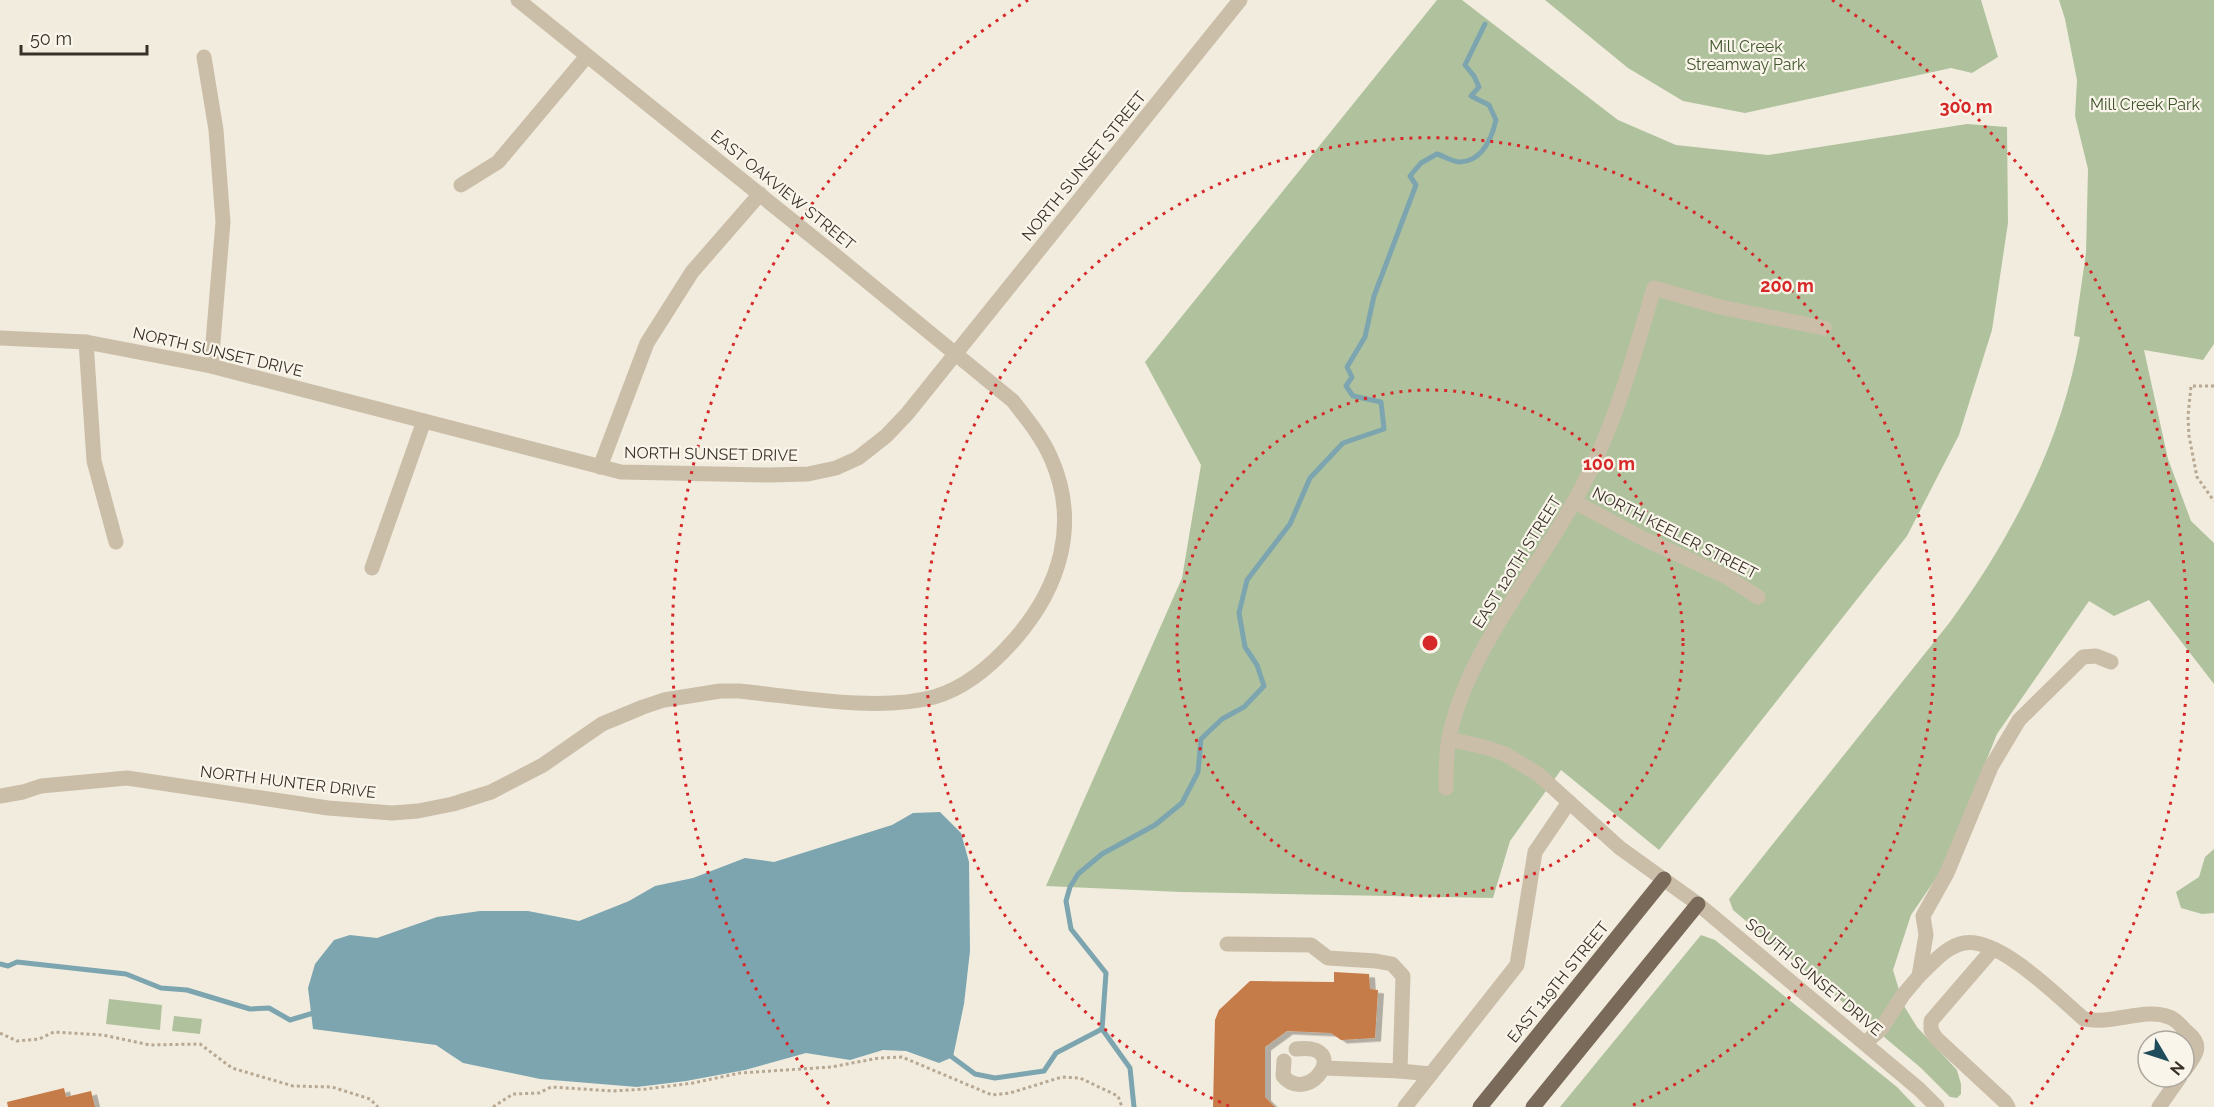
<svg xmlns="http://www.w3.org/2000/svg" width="2214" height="1107" font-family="Raleway,sans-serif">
<defs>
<filter id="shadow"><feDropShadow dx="6" dy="3.5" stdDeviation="0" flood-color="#0004"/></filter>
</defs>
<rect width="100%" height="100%" fill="#f2ecde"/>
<g fill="#b0c29d">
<polygon points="1437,0 1462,0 1618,120 1676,145 1768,155 1967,124 2007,127 2008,223 1992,330 1959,435 1907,536 1659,850 1561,770 1510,841 1493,898 1181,892 1046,886 1182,578 1201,465 1145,362"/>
<polygon points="1545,0 1981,0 1998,57 1972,73 1951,68 1745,113 1683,101 1628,68"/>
<path d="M2059 0H2214V344L2203 360 2144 350 2168 459 2191 521 2214 543V684L2149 600 2114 616 2089 601 1997 734 1943 868 1911 915 1893 970 1904 1006 1917 1027 1957 1070 1961 1084V1094L1957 1098 1950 1097 1921 1068 1733 910 1729 899 1950 622C2012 537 2062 441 2080 337L2074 336 2086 253 2088 169 2075 116 2077 80 2065 19Z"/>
<polygon points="2214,849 2214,913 2202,914 2181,908 2176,892 2199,877 2205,857"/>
<polygon points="1701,935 1715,940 1897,1087 1916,1107 1560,1107"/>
<polygon points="109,999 162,1005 160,1030 106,1024"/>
<polygon points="174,1016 202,1019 200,1034 172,1031"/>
</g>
<polygon fill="#7ca5b0" points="940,812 961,833 969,862 970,951 964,1004 953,1057 939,1063 906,1051 883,1050 850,1060 806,1053 745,1070 686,1081 637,1087 540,1079 463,1063 436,1045 313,1029 308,988 315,964 334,940 350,935 377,938 437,917 480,911 528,911 579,921 629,901 655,886 693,878 745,858 774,862 892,825 913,813"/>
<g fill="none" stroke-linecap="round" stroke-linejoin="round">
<g stroke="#7ca5b0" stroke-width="5">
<polyline points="0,964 8,966 17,962 126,974 161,988 187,990 250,1009 269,1008 290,1020 317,1012"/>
<polyline points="948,1054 975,1074 995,1078 1044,1071 1056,1053 1102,1029"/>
<path d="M1134 1107 1130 1068 1102 1029 1106 973 1071 929 1066 901 1070 887 1078 874 1102 854 1155 825 1182 803 1198 772 1201 739 1222 719 1244 707 1264 686 1257 665 1245 647 1239 613 1247 580 1290 524 1310 478 1343 443 1384 429 1381 402 1353 396 1346 386 1352 377 1347 367 1365 337 1374 296 1416 185 1410 176 1421 163 1437 154C1444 156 1453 162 1460 162 1483 161 1492 137 1496 120L1489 105 1471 96 1479 87 1474 76 1465 65 1485 24"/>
</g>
</g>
<g fill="#c67b48" filter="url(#shadow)">
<polygon points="1334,972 1369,974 1370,989 1378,990 1375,1038 1341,1040 1331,1033 1287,1031 1265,1047 1265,1097 1275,1107 1213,1107 1215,1020 1219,1010 1250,981 1334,982"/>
<polygon points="64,1088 66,1097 91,1091 95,1107 8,1107 7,1102"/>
</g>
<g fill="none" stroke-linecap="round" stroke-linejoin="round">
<g stroke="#b7a893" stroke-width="3" stroke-dasharray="3 3" stroke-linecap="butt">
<polyline points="2214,386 2191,386 2188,416 2189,436 2197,477 2214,501"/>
<polyline points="0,1033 17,1041 39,1039 54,1032 103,1035 150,1045 200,1044 232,1068 293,1086 332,1087 370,1099 378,1107"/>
<polyline points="493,1107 513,1094 539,1093 551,1087 613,1091 646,1089 693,1083 740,1073 831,1067 879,1058 902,1057 992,1095 1010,1093 1062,1077 1080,1078 1118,1096 1122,1107"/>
</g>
<g stroke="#cbbea9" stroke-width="15">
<polyline points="204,57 216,130 223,222 211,366"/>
<polyline points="461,185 498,162 587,56"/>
<polyline points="0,338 86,342 211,366 621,472 769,475 808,474 836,468 858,458 886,436 907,414 1240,0"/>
<polyline points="86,342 94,461 116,542"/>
<polyline points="600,467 647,343 692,272 760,194"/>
<polyline points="1575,502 1640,537 1727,577 1758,597"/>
<polyline points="372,568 424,421"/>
<polyline points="1449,739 1488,748 1505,754 1538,774 1620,848 1698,904 1919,1089 1937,1107"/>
<path d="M1446 788C1446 772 1446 754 1449 738 1467 648 1542 566 1583 485 1616 423 1634 355 1654 288L1720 307 1824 328"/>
<path d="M0 796 23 792 41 786 127 778 328 808 392 813 418 811 453 804 491 792 543 765 602 724 643 707 664 700 720 691H739C798 697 878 712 934 697 966 688 994 663 1015 639 1060 587 1080 524 1051 458 1042 437 1027 419 1013 401L830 251 518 0"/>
<polyline points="1227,944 1311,945 1328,958 1376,961 1392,964 1403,976 1400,1071 1431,1074"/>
<polyline points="1993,949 1931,1021 1931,1030 1936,1038 2005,1102 2008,1107"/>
<path d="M1919 976C1931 965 1946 946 1964 943 2000 937 2058 997 2084 1019 2112 1025 2146 1007 2169 1017 2176 1019 2182 1027 2187 1032 2205 1046 2195 1056 2184 1071"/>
<polyline points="1865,1043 1881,1029 1903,995 1919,976 1926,935 1923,916 1947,873 1991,767 2019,720 2083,657 2096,656 2111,662"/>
<path d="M1284 1061 1283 1076C1310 1107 1353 1042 1296 1049"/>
<polyline points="1324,1068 1400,1071"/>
<polyline points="1405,1107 1517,965 1535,852 1569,802"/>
<polyline points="2159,1107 2180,1077"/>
</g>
<g stroke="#7a6a5a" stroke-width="15">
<polyline points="1480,1107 1664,879"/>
<polyline points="1533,1107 1698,904"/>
</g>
</g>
<g fill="none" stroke="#d62828" stroke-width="3" stroke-dasharray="3 6">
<circle cx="1430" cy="643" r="253"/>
<path d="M1229 1106A505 505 0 1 1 1631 1106"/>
<path d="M829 1104A758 758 0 0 1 1028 0M1832 0A758 758 0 0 1 2031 1104"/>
</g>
<g text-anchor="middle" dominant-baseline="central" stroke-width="4.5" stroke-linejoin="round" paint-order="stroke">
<g font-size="16" fill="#40562d" stroke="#faf5ea">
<text x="1746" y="46">Mill Creek<tspan x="1746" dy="18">Streamway Park</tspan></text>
<text x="2145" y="104">Mill Creek Park</text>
</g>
<g font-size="16" fill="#383029" stroke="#faf5ea">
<text transform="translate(1084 166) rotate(-51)">NORTH SUNSET STREET</text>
<text transform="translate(783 190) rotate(39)">EAST OAKVIEW STREET</text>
<text transform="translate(218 352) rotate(13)">NORTH SUNSET DRIVE</text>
<text transform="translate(711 454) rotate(1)">NORTH SUNSET DRIVE</text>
<text transform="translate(1675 533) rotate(27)">NORTH KEELER STREET</text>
<text transform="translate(1517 562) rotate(-58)">EAST 120TH STREET</text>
<text transform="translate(288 782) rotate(7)">NORTH HUNTER DRIVE</text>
<text transform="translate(1814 977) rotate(40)">SOUTH SUNSET DRIVE</text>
<text transform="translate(1558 982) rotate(-51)">EAST 119TH STREET</text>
</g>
</g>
<circle cx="1430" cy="643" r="9" fill="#d62828" stroke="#faf5ea" stroke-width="3"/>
<g font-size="18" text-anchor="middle" font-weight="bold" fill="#d62828" stroke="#faf5ea" stroke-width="4.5" stroke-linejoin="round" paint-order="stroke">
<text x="1966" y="113">300 m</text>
<text x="1787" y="292">200 m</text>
<text x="1609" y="470">100 m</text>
</g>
<g transform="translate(2166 1059) rotate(129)"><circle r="28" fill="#faf5ea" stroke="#aca69d" stroke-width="1.5"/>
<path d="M0-4.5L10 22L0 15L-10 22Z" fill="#1e4c5a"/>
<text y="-9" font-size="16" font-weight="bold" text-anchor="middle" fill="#383029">N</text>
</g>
<path d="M21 45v9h126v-9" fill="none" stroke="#383029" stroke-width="3"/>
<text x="30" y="45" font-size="18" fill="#383029" stroke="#faf5ea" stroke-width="4.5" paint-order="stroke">50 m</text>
</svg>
